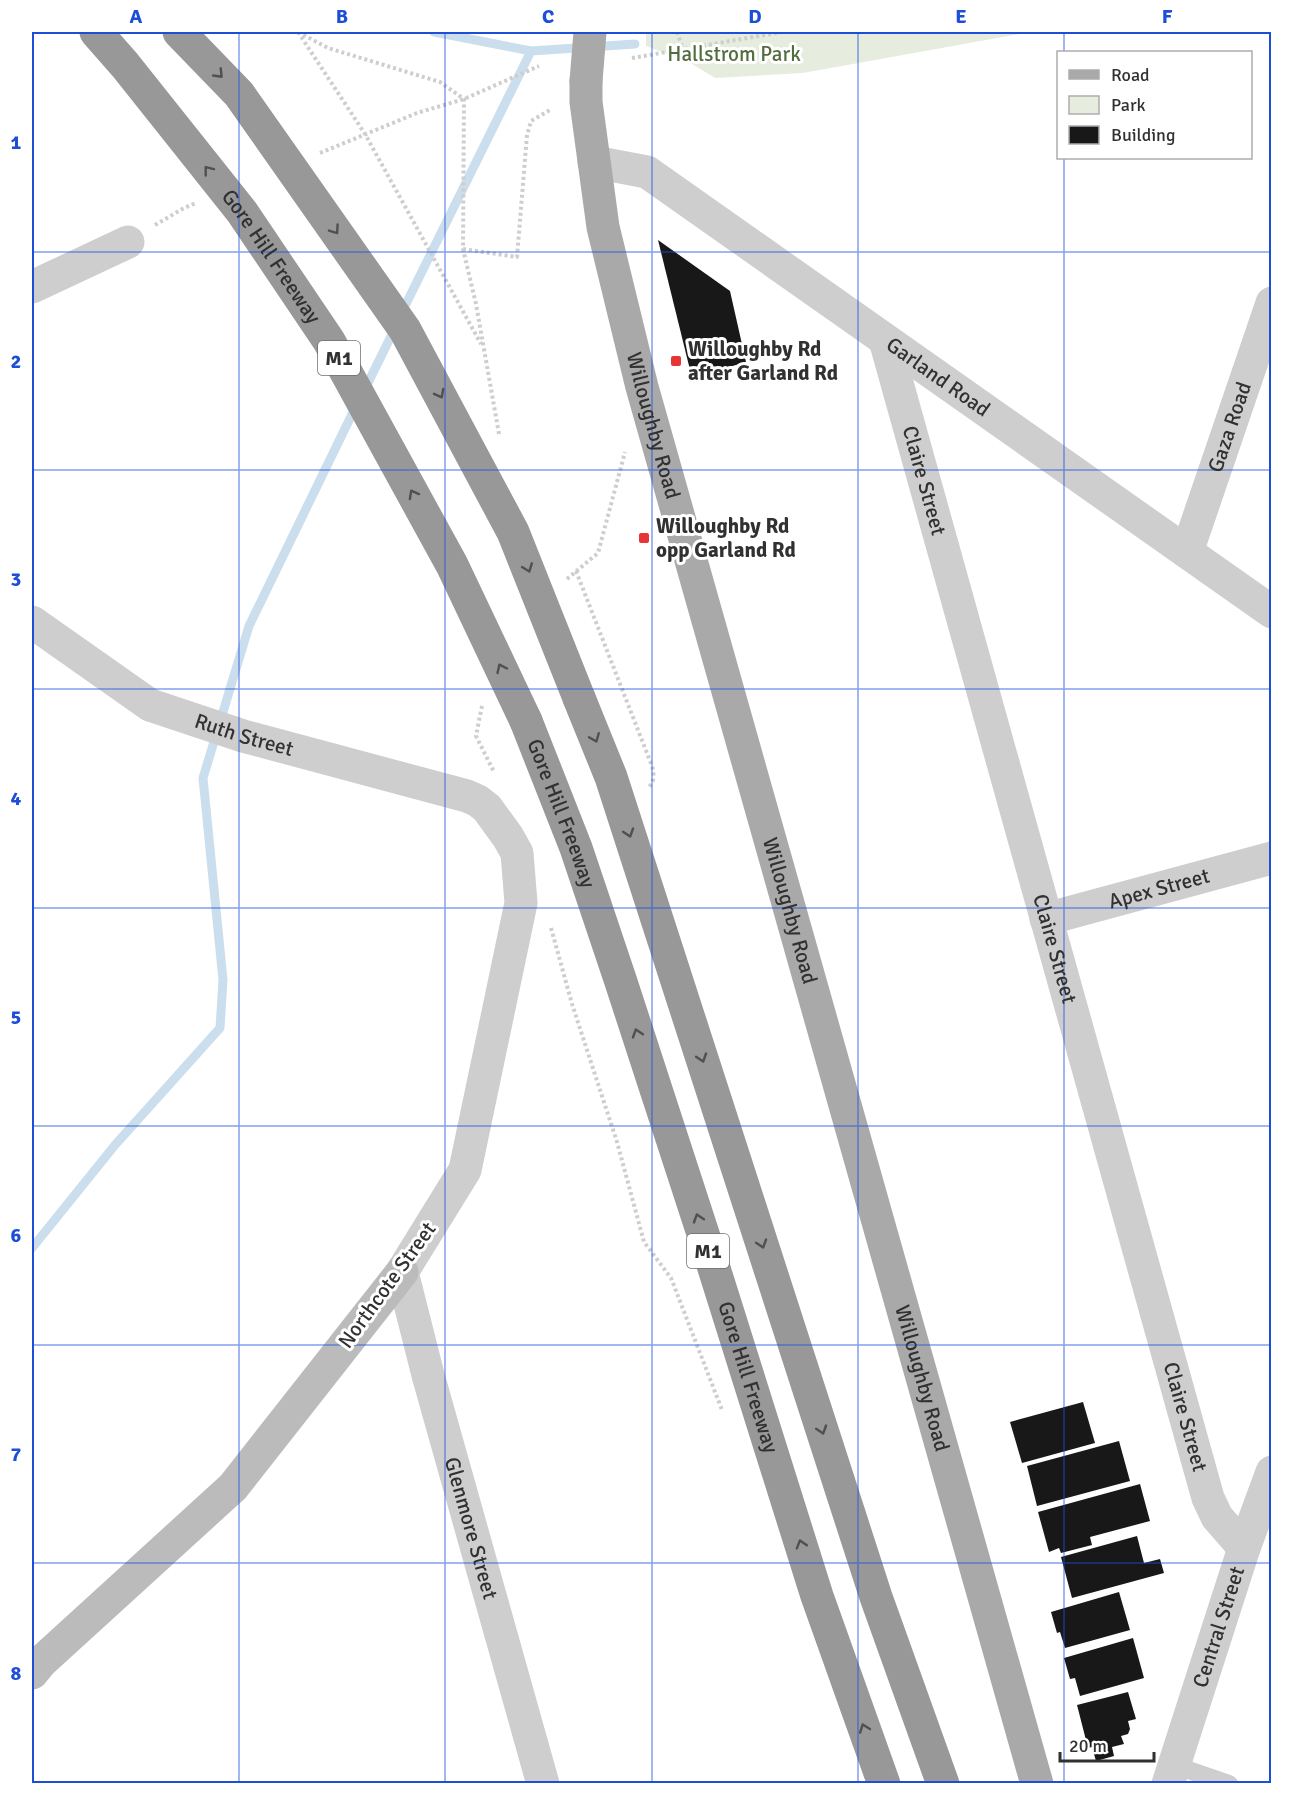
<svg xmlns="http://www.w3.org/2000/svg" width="1303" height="1815" font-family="Signika,sans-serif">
<rect width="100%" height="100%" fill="#fff"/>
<polygon fill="#e6eddf" points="646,32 1031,32 803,73 715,78 689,62 646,46"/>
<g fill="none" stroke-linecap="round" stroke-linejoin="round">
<g stroke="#cbdeed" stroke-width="9">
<polyline points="434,32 531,51 635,44"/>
<polyline points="402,312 531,51"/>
<polyline points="364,391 395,328"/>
<polyline points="32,1248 115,1145 220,1028 223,980 203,778 249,626 356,406"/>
</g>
</g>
<g fill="#181818">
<polygon points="658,240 730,291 746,362 692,378"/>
<polygon points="1083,1402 1095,1443 1022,1463 1010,1422"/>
<polygon points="1119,1441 1130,1481 1037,1506 1027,1466"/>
<polygon points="1140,1484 1150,1521 1090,1537 1092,1545 1061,1553 1059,1548 1049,1552 1038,1512"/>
<polygon points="1137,1536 1144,1563 1160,1559 1164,1573 1072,1598 1061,1557"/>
<polygon points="1119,1592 1130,1630 1065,1648 1060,1632 1057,1633 1051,1612"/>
<polygon points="1133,1638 1144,1678 1080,1696 1075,1678 1070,1679 1064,1658"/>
<polygon points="1128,1692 1136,1719 1128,1721 1130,1729 1128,1734 1121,1736 1124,1744 1112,1747 1114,1756 1096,1761 1092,1747 1088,1748 1077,1705"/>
</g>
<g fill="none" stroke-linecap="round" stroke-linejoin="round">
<g stroke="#cecece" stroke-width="4" stroke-dasharray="3 3" stroke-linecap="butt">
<polyline points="298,32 328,48 440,82 464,99 463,249 476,304 499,434"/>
<polyline points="298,32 365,134 481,344"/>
<polyline points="677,32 683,49"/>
<polyline points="632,58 782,32"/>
<polyline points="320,153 417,113 464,99 539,66"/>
<polyline points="155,225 184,208 196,203"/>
<polyline points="463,249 517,257 527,135 531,121 550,110"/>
<path d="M576 571 652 766C654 774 655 780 649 787"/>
<polyline points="567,579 598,553 625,452"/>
<polyline points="482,706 476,736 494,772"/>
<polyline points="551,928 572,1004 617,1142 644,1242 671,1278 722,1410"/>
</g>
<polyline stroke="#cecece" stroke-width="18" points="1174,1765 1229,1784"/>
<g stroke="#cecece" stroke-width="33">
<path id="s1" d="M594 162 647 172 1272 612"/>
<polyline points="32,287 128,242"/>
<path id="s2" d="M885 340 1208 1498 1217 1517 1244 1548"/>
<path id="s3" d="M1187 552 1272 303"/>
<path id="s4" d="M32 622 150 705 243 736 467 796 478 801 487 808 508 837 517 853 521 903 465 1170 402 1272 428 1375 543 1784"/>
<path id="s5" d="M1046 919 1272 858"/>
<path id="s6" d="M1168 1784 1244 1548 1272 1472"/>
</g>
<polyline stroke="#bbb" stroke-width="33" points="32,1673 41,1662 233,1487 402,1272"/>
<path stroke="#a9a9a9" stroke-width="33" id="s7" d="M586 81V102L603 227 642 387 1037 1784"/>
<g stroke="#989898" stroke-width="33">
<polyline points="579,698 611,777 876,1597 943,1784"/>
<path id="s8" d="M526 721 576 848 621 982 707 1246 817 1596 884 1784"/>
</g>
<polyline stroke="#a9a9a9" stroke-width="33" points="586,81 590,32"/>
<g stroke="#989898" stroke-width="33">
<path id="s9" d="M96 32 125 65 242 212 329 341 452 565 526 721"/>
<polyline points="179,32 239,94 405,330 513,532 579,698"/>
</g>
</g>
<defs><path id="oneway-chevron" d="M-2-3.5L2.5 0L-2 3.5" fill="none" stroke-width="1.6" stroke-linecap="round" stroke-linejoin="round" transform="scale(1.5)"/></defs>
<g stroke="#505050">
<use href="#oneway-chevron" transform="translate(219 74) rotate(46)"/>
<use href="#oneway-chevron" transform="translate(208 170) rotate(-128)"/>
<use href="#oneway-chevron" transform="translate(335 230) rotate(55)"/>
<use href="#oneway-chevron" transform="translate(440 394) rotate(62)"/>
<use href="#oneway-chevron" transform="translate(413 494) rotate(-119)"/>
<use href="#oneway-chevron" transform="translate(528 568) rotate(69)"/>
<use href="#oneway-chevron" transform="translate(501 668) rotate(-115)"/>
<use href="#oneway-chevron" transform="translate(595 738) rotate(68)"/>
<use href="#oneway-chevron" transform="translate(629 833) rotate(72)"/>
<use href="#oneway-chevron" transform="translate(637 1033) rotate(-108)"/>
<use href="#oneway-chevron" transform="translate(702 1058) rotate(72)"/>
<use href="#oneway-chevron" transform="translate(698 1218) rotate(-108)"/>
<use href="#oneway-chevron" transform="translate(762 1244) rotate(72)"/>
<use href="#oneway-chevron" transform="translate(822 1430) rotate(72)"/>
<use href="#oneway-chevron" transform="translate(801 1544) rotate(-107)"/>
<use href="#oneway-chevron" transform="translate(864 1728) rotate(-110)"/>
</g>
<path fill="none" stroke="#1d4ed8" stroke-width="1.5" stroke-opacity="0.55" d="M239 32V1784M445 32V1784M652 32V1784M858 32V1784M1064 32V52M1064 158V1784M32 252H1272M32 470H1272M32 689H1272M32 908H1272M32 1126H1272M32 1345H1272M32 1563H1272"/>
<g fill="#e73435" stroke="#fff" stroke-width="2">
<rect x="670" y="355" width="12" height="12" rx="3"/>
<rect x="638" y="532" width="12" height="12" rx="3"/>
</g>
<g text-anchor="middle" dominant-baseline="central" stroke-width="6" stroke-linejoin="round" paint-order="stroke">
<g fill="#fff" stroke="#6f6f6f" stroke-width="1.5">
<rect x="318" y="341" width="42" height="34" rx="4.5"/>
<rect x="687" y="1234" width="42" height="34" rx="4.5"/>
</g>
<g font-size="20" font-weight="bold" fill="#313131">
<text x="339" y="358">M1</text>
<text x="708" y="1251">M1</text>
</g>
<g font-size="21" fill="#516d3d" stroke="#fff">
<text x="734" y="54">Hallstrom Park</text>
</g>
<g font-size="21" fill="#313131" stroke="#fff">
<text stroke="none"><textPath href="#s9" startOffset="285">Gore Hill Freeway</textPath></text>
<text stroke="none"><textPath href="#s1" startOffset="410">Garland Road</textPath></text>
<text stroke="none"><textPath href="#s7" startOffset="352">Willoughby Road</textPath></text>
<text stroke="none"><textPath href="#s3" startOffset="132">Gaza Road</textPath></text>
<text stroke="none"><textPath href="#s2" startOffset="146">Claire Street</textPath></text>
<text stroke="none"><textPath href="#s4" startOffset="243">Ruth Street</textPath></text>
<text stroke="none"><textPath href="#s8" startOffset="99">Gore Hill Freeway</textPath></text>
<text stroke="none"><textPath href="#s5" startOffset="117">Apex Street</textPath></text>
<text stroke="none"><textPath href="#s7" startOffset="856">Willoughby Road</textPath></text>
<text stroke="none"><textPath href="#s2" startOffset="632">Claire Street</textPath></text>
<text transform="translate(387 1285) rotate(-54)">Northcote Street</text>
<text stroke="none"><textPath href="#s8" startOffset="693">Gore Hill Freeway</textPath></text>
<text stroke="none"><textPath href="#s7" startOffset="1342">Willoughby Road</textPath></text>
<text stroke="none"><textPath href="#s2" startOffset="1118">Claire Street</textPath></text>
<text stroke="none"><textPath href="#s4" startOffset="1260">Glenmore Street</textPath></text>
<text stroke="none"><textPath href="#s6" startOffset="165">Central Street</textPath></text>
</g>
<g font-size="21" font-weight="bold" fill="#313131" stroke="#fff" text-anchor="start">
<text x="688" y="349">Willoughby Rd<tspan x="688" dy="24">after Garland Rd</tspan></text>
<text x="656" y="526">Willoughby Rd<tspan x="656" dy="24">opp Garland Rd</tspan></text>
</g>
</g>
<rect width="1303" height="1815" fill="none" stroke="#ffffff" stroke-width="66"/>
<rect x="1057" y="51" width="195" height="108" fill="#ffffff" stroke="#adadad" stroke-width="1.5"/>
<rect x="1069" y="70" width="30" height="9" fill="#a9a9a9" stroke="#adadad" stroke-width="1.5"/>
<text x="1111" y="81" font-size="18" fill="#313131">Road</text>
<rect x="1069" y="96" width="30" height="18" fill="#e6eddf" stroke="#adadad" stroke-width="1.5"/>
<text x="1111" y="111" font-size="18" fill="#313131">Park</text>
<rect x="1069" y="126" width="30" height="18" fill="#181818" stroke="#adadad" stroke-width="1.5"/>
<text x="1111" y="141" font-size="18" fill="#313131">Building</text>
<path d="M1060 1752v9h94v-9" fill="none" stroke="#313131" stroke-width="3"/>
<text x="1069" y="1752" font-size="18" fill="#313131" stroke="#ffffff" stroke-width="4.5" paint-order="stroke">20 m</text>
<rect x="33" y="33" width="1237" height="1749" fill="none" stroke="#1d4ed8" stroke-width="2"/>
<g font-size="20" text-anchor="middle" font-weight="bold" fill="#1d4ed8">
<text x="136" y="23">A</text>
<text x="342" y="23">B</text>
<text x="548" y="23">C</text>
<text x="755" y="23">D</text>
<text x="961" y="23">E</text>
<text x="1167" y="23">F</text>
<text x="16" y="149">1</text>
<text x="16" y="368">2</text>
<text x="16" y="586">3</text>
<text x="16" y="805">4</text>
<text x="16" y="1024">5</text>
<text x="16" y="1242">6</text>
<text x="16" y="1461">7</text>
<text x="16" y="1680">8</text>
</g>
</svg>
